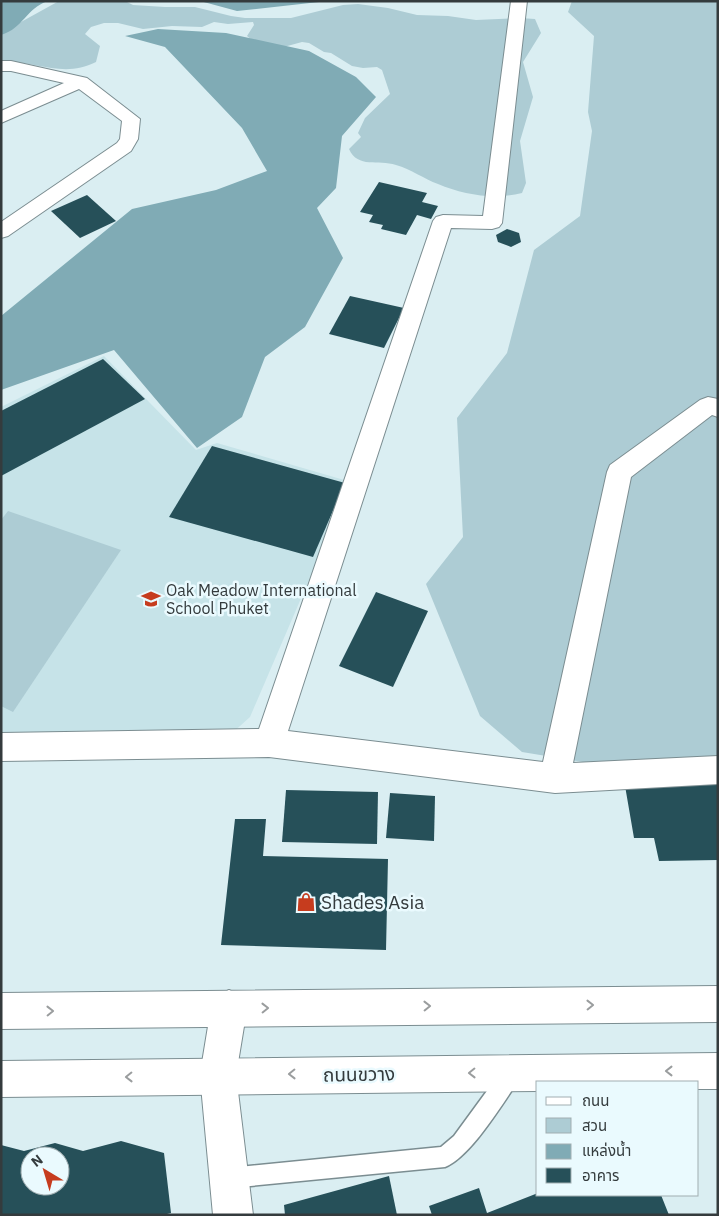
<svg xmlns="http://www.w3.org/2000/svg" width="719" height="1216" font-family="'IBM Plex Sans','Noto Sans Thai',sans-serif">
<rect width="100%" height="100%" fill="#daeef2"/>
<polygon fill="#c6e3e8" points="104,356 196,450 217,443 351,482 250,717 230,735 1,739 1,407"/>
<g fill="#adccd4">
<path d="M59 1H125L133 5 165 7H195L231 16 245 18H291L343 5 358 4 388 8 417 15 448 16 476 20 520 18 535 19 541 33 523 62 533 97 520 141 526 183 522 193C495 200 464 195 438 184 424 179 411 169 396 165 378 159 358 169 349 149L361 137 358 133 365 118 390 94 382 70 377 67 363 68 352 66 331 53 324 52 309 43 302 42 280 48 258 45 247 36 254 25 253 22 228 24 214 22 202 27 172 26 143 29 118 23H104L91 27 85 34 100 46 96 62C63 79 35 60 1 62V33Z"/>
<polygon points="572,1 718,1 718,777 662,775 522,752 480,716 426,584 463,537 457,418 507,353 534,250 580,216 592,131 588,112 594,36 568,12"/>
<polygon points="8,511 121,550 13,712 1,706 1,520"/>
</g>
<g fill="#80abb5">
<path d="M1 1H48C25 9 24 28 1 35Z"/>
<polygon points="200,1 328,1 237,11"/>
<polygon points="158,29 226,33 309,51 356,77 376,97 342,136 336,188 317,208 343,258 305,327 265,357 242,417 197,448 114,350 1,390 1,316 132,209 216,190 267,171 242,128 165,47 125,36"/>
</g>
<g fill="#265059" fill-rule="evenodd">
<polygon points="379,182 427,193 422,202 438,206 431,219 417,215 406,235 381,229 383,225 369,222 373,215 360,212"/>
<polygon points="87,195 116,221 80,238 51,211"/>
<polygon points="507,229 519,233 521,242 511,247 498,242 496,235"/>
<polygon points="350,296 404,308 384,348 329,334"/>
<polygon points="103,359 145,399 1,476 1,411"/>
<polygon points="212,446 345,483 313,557 169,517"/>
<polygon points="376,592 428,611 393,687 339,666"/>
<polygon points="718,778 718,860 659,861 654,838 634,838 624,780"/>
<polygon points="286,790 378,792 377,844 282,842"/>
<polygon points="390,793 435,796 434,841 386,838"/>
<polygon points="235,819 266,819 263,856 388,859 386,950 221,945"/>
<path d="M121 1141 164 1153 171 1213 163 1215H1V1145L24 1151 55 1143 83 1151ZM30 1156H60V1186H30Z"/>
<polygon points="389,1176 397,1215 285,1215 284,1205"/>
<polygon points="479,1188 487,1213 538,1193 538,1195 661,1195 669,1215 432,1215 429,1206"/>
</g>
<g fill="none" stroke-linecap="round" stroke-linejoin="round">
<g stroke="#7b8d91" stroke-width="3">
<path id="lane" d="M510 1066 517 1069 520 1076 517 1083C500 1107 471 1156 445 1167L229 1188 222 1185 219 1178 222 1171 229 1168 441 1147 454 1136 503 1069Z"/>
</g>
<g stroke="#7b8d91" stroke-width="2">
<g id="street">
<polygon points="511,1 527,1 502,223 499,227 492,229 451,228 288,731 543,762 607,472 610,465 700,400 708,397 718,399 718,417 712,415 631,477 573,763 718,756 718,784 555,793 269,757 1,761 1,733 259,729 433,221 436,217 443,215 483,216"/>
<polygon points="1,61 11,61 87,78 140,119 138,139 131,151 8,236 1,238 1,222 117,143 120,139 122,121 79,89 1,123 1,111 64,83 11,71 1,71"/>
<polygon points="229,990 241,996 247,1008 236,1075 253,1215 213,1215 200,1075 211,1008 217,996"/>
</g>
</g>
<g stroke="#7b8d91" stroke-width="2">
<g id="secondary">
<polygon points="718,986 718,1022 1,1029 1,993"/>
<polygon points="718,1053 718,1089 698,1089 698,1082 538,1082 538,1091 1,1097 1,1061"/>
</g>
</g>
<use href="#lane" fill="#fff" fill-rule="evenodd"/>
<use href="#street" fill="#fff" fill-rule="evenodd"/>
<use href="#secondary" fill="#fff" fill-rule="evenodd"/>
</g>
<defs><path id="oneway-chevron" d="M-2-3.5L2.5 0L-2 3.5" fill="none" stroke-width="1.6" stroke-linecap="round" stroke-linejoin="round" transform="scale(1.25)"/></defs>
<g stroke="#9a9d9e">
<use href="#oneway-chevron" transform="translate(590 1005) rotate(-1)"/>
<use href="#oneway-chevron" transform="translate(427 1006) rotate(-1)"/>
<use href="#oneway-chevron" transform="translate(265 1008) rotate(-1)"/>
<use href="#oneway-chevron" transform="translate(50 1011) rotate(-1)"/>
<use href="#oneway-chevron" transform="translate(669 1071) rotate(180)"/>
<use href="#oneway-chevron" transform="translate(472 1073) rotate(179)"/>
<use href="#oneway-chevron" transform="translate(292 1074) rotate(179)"/>
<use href="#oneway-chevron" transform="translate(129 1077) rotate(179)"/>
</g>
<defs>
<g id="school-bare" transform="scale(1.5)"><path d="M0-5L7-2L0 1L-7-2ZM-4 1L0 2.5L4 1V4Q0 6-4 4Z" fill="#c63c1e" stroke="#eafafe" stroke-width="2.5" paint-order="stroke"/></g>
<g id="shop-bare" transform="scale(1.5)"><path d="M-5-2.5h2.3a2.7 3.5 0 0 1 5.4 0H5L5.5 6h-11ZM-1.5-2.5h3a1.5 2.3 0 0 0-3 0Z" fill="#c63c1e" stroke="#eafafe" stroke-width="2.5" paint-order="stroke"/></g>
</defs>
<g fill-rule="evenodd">
<use href="#school-bare" x="151" y="599"/>
<use href="#shop-bare" x="306" y="902"/>
</g>
<g text-anchor="middle" dominant-baseline="central" stroke-width="5" stroke-linejoin="round" paint-order="stroke">
<g font-size="16" fill="#343b3d" stroke="#eafafe" text-anchor="start">
<text x="166" y="590">Oak Meadow International<tspan x="166" dy="18">School Phuket</tspan></text>
</g>
<g font-size="19" fill="#343b3d" stroke="#eafafe" text-anchor="start">
<text x="321" y="902">Shades Asia</text>
</g>
<g font-size="19" fill="#343b3d" stroke="#eafafe">
<text transform="translate(359 1074) rotate(-1)">ถนนขวาง</text>
</g>
</g>
<rect width="719" height="1216" fill="none" stroke="#343b3d" stroke-width="5"/>
<rect x="536" y="1081" width="162" height="115" fill="#eafafe" stroke="#a1aeb1"/>
<rect x="546" y="1097" width="25" height="8" fill="#ffffff" stroke="#a1aeb1"/>
<text x="582" y="1106" font-size="15" fill="#343b3d">ถนน</text>
<rect x="546" y="1118" width="25" height="15" fill="#adccd4" stroke="#a1aeb1"/>
<text x="582" y="1131" font-size="15" fill="#343b3d">สวน</text>
<rect x="546" y="1144" width="25" height="15" fill="#80abb5" stroke="#a1aeb1"/>
<text x="582" y="1156" font-size="15" fill="#343b3d">แหล่งน้ำ</text>
<rect x="546" y="1168" width="25" height="15" fill="#265059" stroke="#a1aeb1"/>
<text x="582" y="1181" font-size="15" fill="#343b3d">อาคาร</text>
<g transform="translate(45 1171) rotate(322)"><circle r="24" fill="#eafafe" stroke="#a1aeb1"/>
<path d="M0-4L9 19L0 12L-9 19Z" fill="#c63c1e"/>
<text y="-8" font-size="14" font-weight="bold" text-anchor="middle" fill="#343b3d">N</text>
</g>
</svg>
